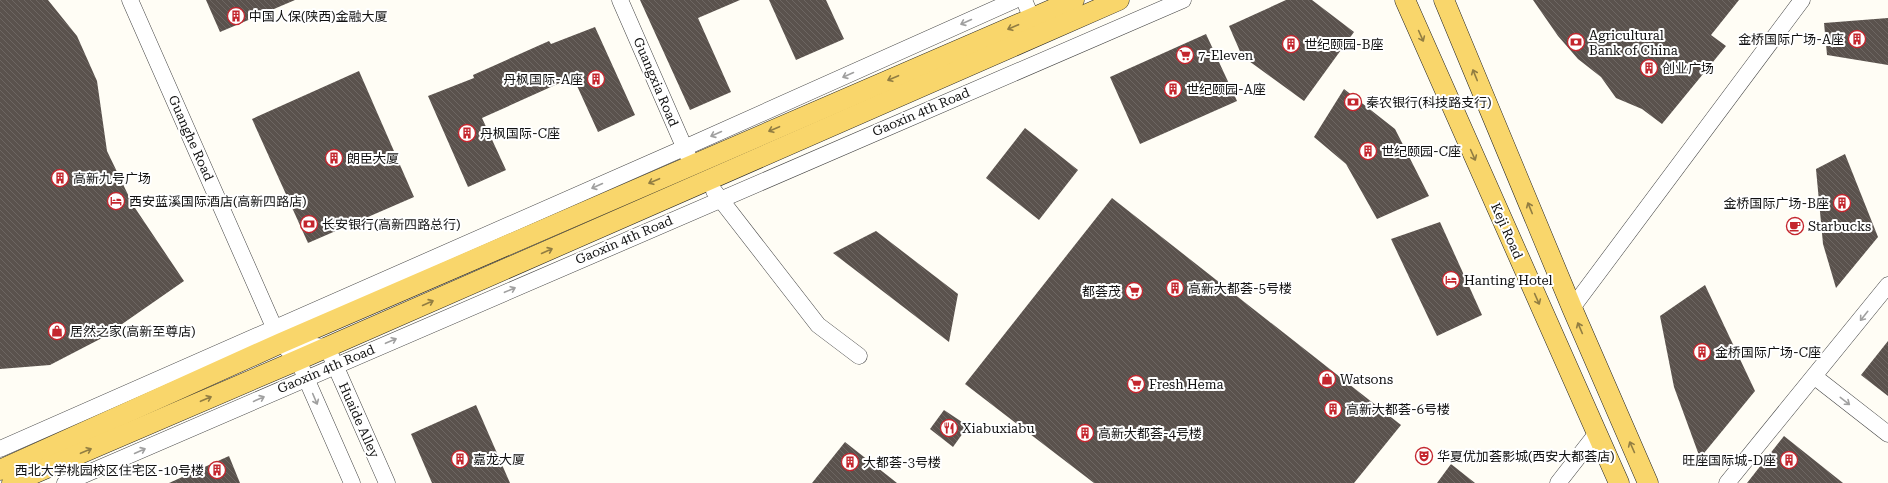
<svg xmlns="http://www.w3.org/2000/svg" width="1888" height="483" font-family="'Roboto Serif','Noto Sans SC',serif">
<defs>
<pattern id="building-back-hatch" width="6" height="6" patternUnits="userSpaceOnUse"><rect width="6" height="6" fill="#5a524d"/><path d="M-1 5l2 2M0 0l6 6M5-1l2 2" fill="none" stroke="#6d6662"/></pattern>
</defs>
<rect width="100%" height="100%" fill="#fffdf5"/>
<g fill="url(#building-back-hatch)">
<polygon points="0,0 48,0 77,36 97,81 107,151 133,205 184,281 102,338 50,365 0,369"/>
<polygon points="206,0 295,0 220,32"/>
<polygon points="640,0 740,0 698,18 731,92 690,110"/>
<polygon points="769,0 826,0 844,39 796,60"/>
<polygon points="1286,0 1312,0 1354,32 1304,101 1242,56 1229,26"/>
<polygon points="1533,0 1739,0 1711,35 1726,46 1662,124 1642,109 1616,98 1601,77 1578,59 1558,36"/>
<polygon points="1888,18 1888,65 1827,55 1824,23"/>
<polygon points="595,27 635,115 598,132 573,77 482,118 506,170 468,187 428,96 474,78 473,75 549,41 551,44"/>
<polygon points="1206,34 1237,101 1140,144 1110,77"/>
<polygon points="359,71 414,197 308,243 252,119"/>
<polygon points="1344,89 1395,129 1429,196 1377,219 1346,164 1314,137"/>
<polygon points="1025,128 1078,170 1039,220 986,178"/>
<polygon points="1845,154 1878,237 1836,288 1823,244 1816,169"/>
<polygon points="1112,198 1401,425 1354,483 1094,483 965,384"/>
<polygon points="1440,222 1482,315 1437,336 1391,239"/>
<polygon points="876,231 958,294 949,342 833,253"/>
<polygon points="1705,285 1755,391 1700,458 1674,387 1660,316"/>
<polygon points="1888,341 1888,396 1861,375"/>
<polygon points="476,405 510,483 432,483 411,434"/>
<polygon points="944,410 968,426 953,447 930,429"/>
<polygon points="1784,436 1843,483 1747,483"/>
<polygon points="845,442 897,483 812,483"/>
<polygon points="229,456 240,483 169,483"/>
<polygon points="1451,464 1475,483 1437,483"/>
</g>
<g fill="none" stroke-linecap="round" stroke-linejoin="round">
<g stroke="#444" stroke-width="17">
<g id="minor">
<polyline points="130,0 281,343 298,360 352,483"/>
<polyline points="620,0 689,158"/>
<polyline points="1024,0 1032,19"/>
<polyline points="714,191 818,325 859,356"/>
<polyline points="1572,308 1802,0"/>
<polyline points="281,343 327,347 387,483"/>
<polyline points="1815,377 1888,434"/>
<polyline points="0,449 684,148 1015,0"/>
<polyline points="65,483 1183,0"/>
<polyline points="1558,483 1597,433"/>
<polyline points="1727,483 1888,285"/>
</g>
</g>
<g stroke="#222" stroke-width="21">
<g id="major">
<polyline points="1405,0 1619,483"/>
<polyline points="1444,0 1572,308 1648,483"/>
<polyline points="0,470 281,343 1074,0"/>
<polyline points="12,483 298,360 1119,0"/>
</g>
</g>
<use href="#minor" stroke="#fff" stroke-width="16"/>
<use href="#major" stroke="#f9d66b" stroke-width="20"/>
</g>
<defs><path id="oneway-shaft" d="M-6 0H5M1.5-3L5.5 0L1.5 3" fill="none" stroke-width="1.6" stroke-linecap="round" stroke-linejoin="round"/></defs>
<g stroke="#a0a0a0">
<use href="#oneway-shaft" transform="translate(966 22) rotate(156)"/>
<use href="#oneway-shaft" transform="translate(848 75) rotate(156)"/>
<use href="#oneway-shaft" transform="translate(716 134) rotate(156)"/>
<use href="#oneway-shaft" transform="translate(597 186) rotate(156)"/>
<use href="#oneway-shaft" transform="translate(510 290) rotate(-23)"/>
<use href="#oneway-shaft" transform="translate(1864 316) rotate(129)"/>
<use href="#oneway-shaft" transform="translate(391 341) rotate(-23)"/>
<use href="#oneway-shaft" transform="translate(259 399) rotate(-24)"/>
<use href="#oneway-shaft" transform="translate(315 399) rotate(67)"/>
<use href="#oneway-shaft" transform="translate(1845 401) rotate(38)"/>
<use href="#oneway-shaft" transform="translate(140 451) rotate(-24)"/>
</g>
<g stroke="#917d42">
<use href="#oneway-shaft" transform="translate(1013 27) rotate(157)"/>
<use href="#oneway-shaft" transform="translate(1421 36) rotate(66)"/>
<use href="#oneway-shaft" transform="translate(1475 75) rotate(-112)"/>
<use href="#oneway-shaft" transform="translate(893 78) rotate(157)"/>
<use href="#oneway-shaft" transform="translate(774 129) rotate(157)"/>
<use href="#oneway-shaft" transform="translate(1473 155) rotate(66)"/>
<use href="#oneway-shaft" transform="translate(654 181) rotate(157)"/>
<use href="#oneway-shaft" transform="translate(1530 208) rotate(-112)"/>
<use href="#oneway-shaft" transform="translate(547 251) rotate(-24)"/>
<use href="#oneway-shaft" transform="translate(1537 299) rotate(66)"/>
<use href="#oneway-shaft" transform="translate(428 303) rotate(-24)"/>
<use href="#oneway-shaft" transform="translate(1580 328) rotate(-113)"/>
<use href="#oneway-shaft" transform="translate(206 399) rotate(-23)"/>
<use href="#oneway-shaft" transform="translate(1632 447) rotate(-114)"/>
<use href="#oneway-shaft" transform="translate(86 451) rotate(-23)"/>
</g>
<defs>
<g id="building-ring" transform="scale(0.9)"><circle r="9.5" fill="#fff" stroke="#c4262e" stroke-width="1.5"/><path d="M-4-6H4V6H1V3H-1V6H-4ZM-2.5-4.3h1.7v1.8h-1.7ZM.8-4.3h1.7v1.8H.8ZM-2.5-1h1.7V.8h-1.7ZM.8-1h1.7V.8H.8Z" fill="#c4262e"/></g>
<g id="bank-ring" transform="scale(0.9)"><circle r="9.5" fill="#fff" stroke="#c4262e" stroke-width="1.5"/><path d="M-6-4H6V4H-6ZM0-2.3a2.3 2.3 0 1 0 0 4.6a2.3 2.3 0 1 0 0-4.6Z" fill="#c4262e"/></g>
<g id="supermarket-ring" transform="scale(0.9)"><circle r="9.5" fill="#fff" stroke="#c4262e" stroke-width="1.5"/><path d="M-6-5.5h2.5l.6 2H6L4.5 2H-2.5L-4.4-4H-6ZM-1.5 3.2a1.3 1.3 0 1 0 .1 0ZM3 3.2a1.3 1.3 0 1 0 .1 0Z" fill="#c4262e"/></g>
<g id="hotel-ring" transform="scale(0.9)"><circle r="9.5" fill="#fff" stroke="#c4262e" stroke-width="1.5"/><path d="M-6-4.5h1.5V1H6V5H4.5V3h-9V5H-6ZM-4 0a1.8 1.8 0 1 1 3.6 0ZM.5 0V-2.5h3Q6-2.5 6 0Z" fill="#c4262e"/></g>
<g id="cafe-ring" transform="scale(0.9)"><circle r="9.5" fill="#fff" stroke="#c4262e" stroke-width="1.5"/><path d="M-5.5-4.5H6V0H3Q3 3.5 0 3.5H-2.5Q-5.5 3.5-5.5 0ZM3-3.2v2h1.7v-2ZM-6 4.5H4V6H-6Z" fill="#c4262e"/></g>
<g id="shop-ring" transform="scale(0.9)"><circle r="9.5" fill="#fff" stroke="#c4262e" stroke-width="1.5"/><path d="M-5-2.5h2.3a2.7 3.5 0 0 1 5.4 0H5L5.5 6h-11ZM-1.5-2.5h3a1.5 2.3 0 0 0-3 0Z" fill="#c4262e"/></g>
<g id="restaurant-ring" transform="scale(0.9)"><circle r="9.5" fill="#fff" stroke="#c4262e" stroke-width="1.5"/><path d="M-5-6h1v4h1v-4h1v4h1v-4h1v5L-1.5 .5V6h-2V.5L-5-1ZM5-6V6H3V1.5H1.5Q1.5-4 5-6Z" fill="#c4262e"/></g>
<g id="theatre-ring" transform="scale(0.9)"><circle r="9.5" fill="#fff" stroke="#c4262e" stroke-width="1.5"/><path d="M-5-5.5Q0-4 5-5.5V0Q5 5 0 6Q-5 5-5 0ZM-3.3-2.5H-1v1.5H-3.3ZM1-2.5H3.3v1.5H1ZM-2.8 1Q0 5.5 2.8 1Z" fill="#c4262e"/></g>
</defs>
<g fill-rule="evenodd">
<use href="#building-ring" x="236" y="16"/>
<use href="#building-ring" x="1857" y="39"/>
<use href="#bank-ring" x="1576" y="42"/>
<use href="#building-ring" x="1291" y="44"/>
<use href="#supermarket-ring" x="1185" y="55"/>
<use href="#building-ring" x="1649" y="68"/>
<use href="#building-ring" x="596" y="79"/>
<use href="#building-ring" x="1173" y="89"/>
<use href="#bank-ring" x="1353" y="102"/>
<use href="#building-ring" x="467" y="133"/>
<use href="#building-ring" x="1368" y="151"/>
<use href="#building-ring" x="334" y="158"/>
<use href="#building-ring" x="60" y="178"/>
<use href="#hotel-ring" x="116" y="201"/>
<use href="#building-ring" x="1842" y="203"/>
<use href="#bank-ring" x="309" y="224"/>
<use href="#cafe-ring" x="1795" y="226"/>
<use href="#hotel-ring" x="1451" y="280"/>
<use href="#building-ring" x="1175" y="288"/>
<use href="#supermarket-ring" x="1134" y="291"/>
<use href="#shop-ring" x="57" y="331"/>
<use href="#building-ring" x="1702" y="352"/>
<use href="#shop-ring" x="1327" y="379"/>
<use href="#supermarket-ring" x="1136" y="384"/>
<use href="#building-ring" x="1333" y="409"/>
<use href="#restaurant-ring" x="949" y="428"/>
<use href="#building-ring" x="1085" y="433"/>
<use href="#theatre-ring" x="1424" y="456"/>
<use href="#building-ring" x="460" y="459"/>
<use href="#building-ring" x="1789" y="460"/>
<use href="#building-ring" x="850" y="462"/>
<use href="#building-ring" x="217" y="470"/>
</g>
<g text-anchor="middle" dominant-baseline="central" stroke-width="4" stroke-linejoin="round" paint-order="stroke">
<g font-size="13" fill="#111" stroke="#fff" text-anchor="start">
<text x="249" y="16">中国人保(陕西)金融大厦</text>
<text x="1589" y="35">Agricultural<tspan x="1589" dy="15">Bank of China</tspan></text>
<text x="1844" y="39" text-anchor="end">金桥国际广场-A座</text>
<text x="1304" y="44">世纪颐园-B座</text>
<text x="1198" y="55">7-Eleven</text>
<text x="1662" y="68">创业广场</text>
<text x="583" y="79" text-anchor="end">丹枫国际-A座</text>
<text x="1186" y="89">世纪颐园-A座</text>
<text x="1366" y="102">秦农银行(科技路支行)</text>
<text x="480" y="133">丹枫国际-C座</text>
<text x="1381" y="151">世纪颐园-C座</text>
<text x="347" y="158">朗臣大厦</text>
<text x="73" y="178">高新九号广场</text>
<text x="129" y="201">西安蓝溪国际酒店(高新四路店)</text>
<text x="1829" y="203" text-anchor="end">金桥国际广场-B座</text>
<text x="322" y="224">长安银行(高新四路总行)</text>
<text x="1808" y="226">Starbucks</text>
<text x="1464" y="280">Hanting Hotel</text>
<text x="1188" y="288">高新大都荟-5号楼</text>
<text x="1121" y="291" text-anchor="end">都荟茂</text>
<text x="70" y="331">居然之家(高新至尊店)</text>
<text x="1715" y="352">金桥国际广场-C座</text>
<text x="1340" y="379">Watsons</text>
<text x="1149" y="384">Fresh Hema</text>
<text x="1346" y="409">高新大都荟-6号楼</text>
<text x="962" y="428">Xiabuxiabu</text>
<text x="1098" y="433">高新大都荟-4号楼</text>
<text x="1437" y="456">华夏优加荟影城(西安大都荟店)</text>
<text x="473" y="459">嘉龙大厦</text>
<text x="1776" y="460" text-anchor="end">旺座国际城-D座</text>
<text x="863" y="462">大都荟-3号楼</text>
<text x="204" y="470" text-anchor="end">西北大学桃园校区住宅区-10号楼</text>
</g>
<g font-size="13" fill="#111" stroke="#fff">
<text transform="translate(656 82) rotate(67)">Guangxia Road</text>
<text transform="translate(921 112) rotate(-23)">Gaoxin 4th Road</text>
<text transform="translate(191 138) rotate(66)">Guanghe Road</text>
<text transform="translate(1507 231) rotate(66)">Keji Road</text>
<text transform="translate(624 240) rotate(-23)">Gaoxin 4th Road</text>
<text transform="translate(326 369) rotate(-23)">Gaoxin 4th Road</text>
<text transform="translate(359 420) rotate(66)">Huaide Alley</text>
</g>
</g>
</svg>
